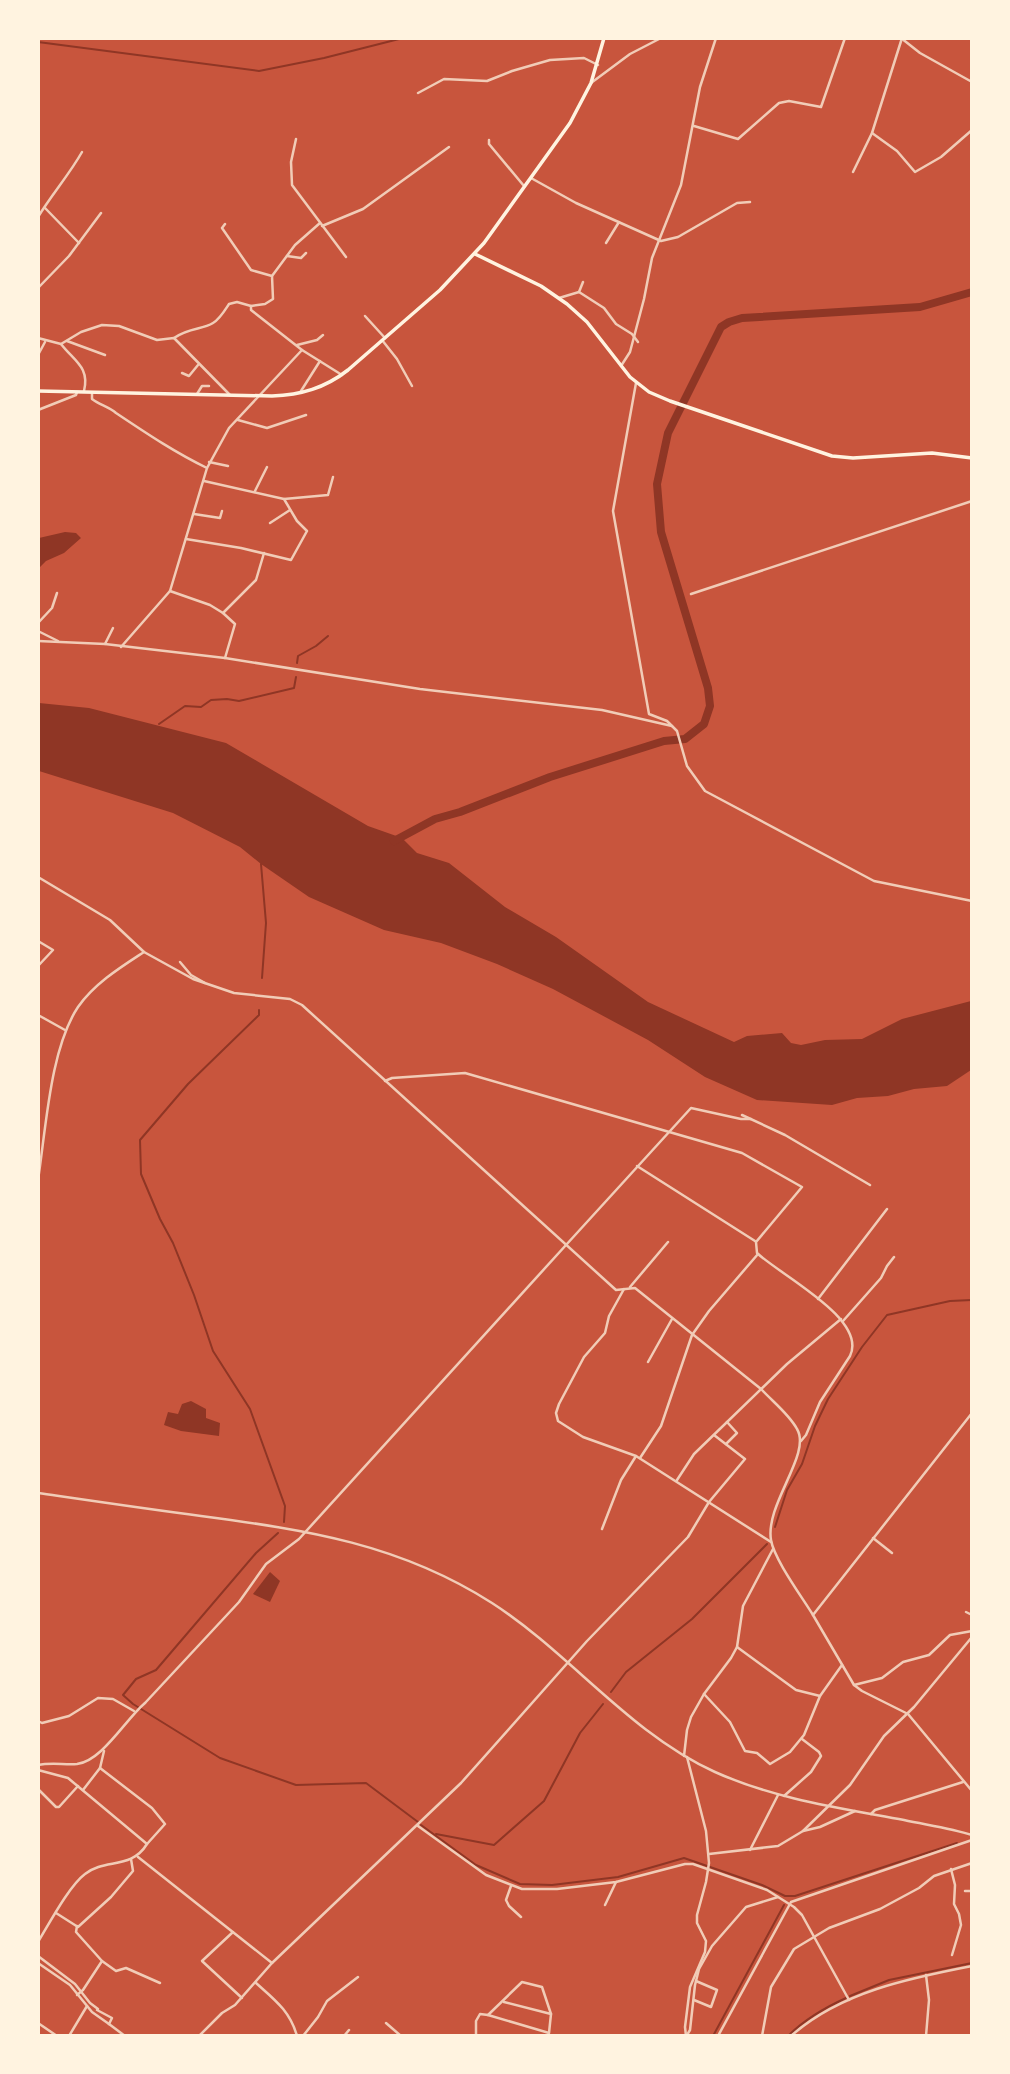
<svg xmlns="http://www.w3.org/2000/svg" width="1010" height="2074" font-family="'IBM Plex Sans',sans-serif">
<rect width="100%" height="100%" fill="#c8553d"/>
<g fill="#8f3625">
<polygon points="65,532 76,533 81,538 64,553 46,561 39,568 39,538"/>
<polygon points="39,703 89,708 226,743 368,826 402,838 417,853 449,863 505,907 556,937 648,1002 734,1042 747,1036 782,1033 791,1043 801,1045 825,1040 862,1039 902,1019 971,1001 971,1070 947,1086 914,1089 888,1096 857,1098 832,1105 757,1100 705,1077 648,1040 553,989 497,964 441,943 384,930 309,897 261,864 240,847 173,813 39,771"/>
<polygon points="191,1401 206,1409 206,1418 220,1423 219,1436 181,1431 164,1425 168,1412 178,1414 182,1404"/>
<polygon points="270,1572 280,1581 270,1602 253,1594"/>
</g>
<g fill="none" stroke-linecap="round" stroke-linejoin="round">
<g stroke="#8f3625" stroke-width="2">
<polyline points="38,42 259,71 324,58 403,38"/>
<polyline points="297,663 298,656 316,646 328,636"/>
<polyline points="159,724 185,706 201,707 211,700 227,699 239,701 294,688 296,677"/>
<polyline points="261,864 266,923 262,978"/>
<polyline points="259,1010 259,1015 188,1084 140,1140 141,1174 160,1219 173,1243 194,1295 213,1351 250,1409 285,1506 284,1522"/>
<polyline points="775,1527 787,1490 802,1464 815,1426 828,1399 862,1347 887,1315 950,1301 972,1300"/>
<polyline points="278,1533 256,1553 156,1670 136,1679 123,1695 133,1704 220,1758 296,1785 366,1783 418,1822"/>
<polyline points="611,1692 626,1672 692,1619 767,1544"/>
<polyline points="421,1825 476,1865 520,1884 552,1885 618,1877 684,1858 762,1885 785,1896 795,1896 957,1843"/>
<polyline points="436,1834 494,1845 544,1801 580,1733 603,1704"/>
<polyline points="850,1996 889,1980 972,1963"/>
<polyline points="713,2036 784,1905"/>
<path d="M788 2036C805 2019 824 2008 846 1998"/>
</g>
<polyline stroke="#8f3625" stroke-width="8" points="394,841 435,819 460,812 550,777 664,741 685,739 704,724 710,706 708,688 661,532 657,484 668,433 721,327 729,322 742,318 920,307 972,292"/>
<g stroke="#f1ccb7" stroke-width="2.5">
<polyline points="901,38 920,53 972,82"/>
<polyline points="591,83 630,54 661,38"/>
<polyline points="418,93 444,79 487,81 512,71 550,60 584,58 598,65"/>
<polyline points="694,126 738,139 779,103 789,101 821,107 845,38"/>
<polyline points="872,133 897,151 915,172 941,157 972,130"/>
<polyline points="296,139 291,162 292,185 346,257"/>
<polyline points="489,140 489,144 524,186"/>
<polyline points="853,172 872,133 902,38"/>
<polyline points="531,178 576,203 661,241 678,237 737,203 750,202"/>
<polyline points="45,208 79,243"/>
<path d="M38 217C52 194 69 175 82 152"/>
<polyline points="225,224 222,228 251,270 272,276 273,299 265,304 251,306"/>
<polyline points="322,226 363,209 449,147"/>
<polyline points="606,243 619,222"/>
<polyline points="287,256 301,258 306,253"/>
<polyline points="272,276 295,245 320,223"/>
<polyline points="38,288 69,256 101,213"/>
<polyline points="579,292 583,282"/>
<polyline points="559,298 579,292 604,308 616,324 632,334 638,342"/>
<polyline points="365,316 385,338"/>
<polyline points="38,338 61,344 81,332 102,325 119,326 157,340 174,338 230,395"/>
<path d="M174 338C190 327 202 330 213 323 220 319 225 310 229 304L237 302 251 306V310L302 350 342 375"/>
<polyline points="382,340 397,359 412,386"/>
<polyline points="67,341 105,355"/>
<path d="M61 344C74 361 90 367 84 391"/>
<polyline points="297,345 317,340 323,335"/>
<polyline points="38,355 45,342"/>
<polyline points="621,366 630,352 644,299 652,258 681,185 700,87 716,38"/>
<polyline points="182,373 189,376 198,365"/>
<polyline points="636,383 613,511 649,714 667,721 677,731 687,766 705,791 874,881 972,901"/>
<polyline points="301,391 320,361"/>
<path d="M92 394V399C100 405 109 407 116 413 146 433 174 452 207 468L170 591 121 647"/>
<polyline points="197,394 202,386 209,386"/>
<polyline points="38,410 76,395 77,392"/>
<polyline points="238,420 267,428 306,415"/>
<polyline points="209,462 228,466"/>
<polyline points="207,468 229,428 302,350"/>
<polyline points="255,491 267,467"/>
<polyline points="284,499 328,495 333,477"/>
<polyline points="194,514 220,518 222,511"/>
<polyline points="270,523 290,510"/>
<polyline points="186,539 241,548 291,560 307,531 297,521 284,499 204,481"/>
<polyline points="170,591 210,605 223,613"/>
<polyline points="691,594 972,501"/>
<polyline points="38,623 52,608 57,593"/>
<polyline points="38,631 58,641"/>
<polyline points="38,641 105,644 225,658 420,689 602,710 672,726"/>
<polyline points="105,644 113,628"/>
<polyline points="225,658 235,624 223,613 256,580 264,553"/>
<polyline points="38,877 110,920 144,952 193,979 234,993 290,999 302,1005 616,1290 635,1288 761,1389"/>
<polyline points="38,941 53,950 38,966"/>
<polyline points="180,962 191,975 205,983"/>
<path d="M385 1081 392 1078 465 1073 742 1153 802 1187 756 1242 757 1253C780 1275 868 1319 850 1356L820 1402 806 1435 801 1441"/>
<polyline points="742,1115 785,1135 870,1185"/>
<polyline points="637,1166 755,1241"/>
<polyline points="566,1245 691,1108 741,1119 751,1119"/>
<polyline points="630,1287 668,1242"/>
<polyline points="624,1289 609,1316 605,1333 584,1357 559,1404 556,1413 558,1421 583,1437 636,1456 771,1542"/>
<polyline points="818,1299 887,1209"/>
<polyline points="843,1321 881,1278 887,1266 894,1257"/>
<polyline points="648,1362 672,1319"/>
<polyline points="972,1413 813,1615 854,1685 862,1691 908,1714 972,1791"/>
<polyline points="726,1444 737,1433 727,1422"/>
<polyline points="640,1458 661,1426 692,1335 709,1311 758,1254"/>
<polyline points="677,1480 694,1454 787,1364 841,1319"/>
<polyline points="602,1529 621,1480 636,1456"/>
<polyline points="873,1538 892,1553"/>
<polyline points="966,1612 972,1615"/>
<polyline points="737,1647 796,1690 820,1696"/>
<polyline points="854,1685 882,1678 903,1662 929,1655 950,1635 972,1631"/>
<polyline points="704,1694 730,1722 745,1751 757,1753 770,1764 790,1752 804,1735 820,1696 842,1665"/>
<polyline points="38,1721 42,1723 69,1716 98,1698 113,1699 134,1711"/>
<polyline points="684,1756 687,1730 691,1717 704,1694 731,1658 737,1647 743,1606 773,1549"/>
<path d="M38 1765C52 1762 64 1765 77 1764 102 1761 125 1720 145 1703"/>
<polyline points="100,1768 152,1808 165,1824 147,1844"/>
<path d="M38 1770 68 1778 147 1844C131 1870 105 1858 85 1874 69 1886 49 1924 38 1942"/>
<polyline points="38,1789 56,1807 59,1807 78,1786"/>
<polyline points="83,1790 100,1768 104,1751"/>
<polyline points="784,1796 811,1772 821,1756 819,1752 802,1739"/>
<polyline points="871,1814 875,1810 963,1782"/>
<polyline points="418,1826 486,1875 522,1889 557,1889 616,1882 685,1864 693,1864 767,1890 794,1907 802,1915 849,2000"/>
<polyline points="803,1831 820,1827 855,1811"/>
<polyline points="750,1850 778,1795"/>
<polyline points="709,1854 778,1846 803,1831 850,1785 884,1736 914,1707 972,1637"/>
<polyline points="138,1857 272,1963"/>
<polyline points="951,1869 955,1885 954,1904 959,1914 961,1925 952,1955"/>
<polyline points="511,1886 506,1900 509,1906 521,1917"/>
<polyline points="965,1891 972,1891"/>
<polyline points="605,1905 616,1882"/>
<polyline points="56,1913 78,1927 111,1897 133,1871 131,1859"/>
<polyline points="233,1932 202,1961 242,1998"/>
<polyline points="38,1956 75,1984 90,2003 98,2009"/>
<polyline points="102,1961 116,1971 126,1968 160,1983"/>
<polyline points="38,1963 70,1985 92,2012 109,2024"/>
<polyline points="926,1975 929,2000 926,2036"/>
<polygon points="522,1982 542,1987 551,2014 549,2033 488,2015"/>
<path d="M256 1983C275 2000 290 2011 297 2036"/>
<polyline points="77,1995 83,1990 102,1961 76,1932 77,1926"/>
<polyline points="694,2000 711,2007 717,1990 696,1981"/>
<polyline points="504,2002 551,2014"/>
<polyline points="38,2004 38,2008"/>
<polyline points="97,2010 112,2018 109,2024"/>
<polyline points="38,2023 57,2036"/>
<polyline points="386,2023 401,2036"/>
<polyline points="687,2035 690,2030 695,1985 699,1969 712,1946 746,1907 778,1897"/>
<polyline points="69,2036 87,2006"/>
<polyline points="199,2036 222,2013 235,2005 272,1963 461,1783 587,1641 688,1537 709,1502 745,1459 714,1435"/>
<polyline points="303,2036 318,2017 327,2001 358,1977"/>
<polyline points="344,2036 349,2030"/>
<polyline points="476,2036 476,2021 480,2014 488,2015"/>
<polyline points="686,2036 685,2027 690,1987 705,1952 706,1941 697,1923 697,1915 706,1882 709,1863 706,1831 687,1757"/>
<polyline points="718,2036 791,1902 972,1840"/>
<polyline points="762,2036 771,1987 794,1949 829,1928 880,1909 919,1888 934,1876 972,1863"/>
<path d="M791 2036C840 1992 910 1978 972 1966"/>
</g>
<g stroke="#f1ccb7" stroke-width="2.5">
<polyline points="38,1015 65,1030"/>
<path d="M38 1180C46 1129 50 1049 78 1007 95 983 121 967 144 952"/>
<path d="M761 1389C773 1402 789 1414 797 1429 812 1454 765 1504 771 1540 774 1559 802 1597 813 1615"/>
<path d="M38 1493C93 1501 147 1509 201 1516 307 1530 400 1544 492 1603 571 1654 629 1733 715 1772 775 1799 840 1808 904 1820 927 1825 950 1828 972 1835"/>
<polyline points="145,1703 239,1602 266,1564 299,1539 566,1245"/>
<polyline points="109,2024 125,2036"/>
</g>
<polyline stroke="#fff3e0" stroke-width="3.5" points="475,254 541,286 567,304 587,322 630,377 649,392 670,401 832,456 853,458 932,453 972,458"/>
<path stroke="#fff3e0" stroke-width="3.5" d="M38 391 272 396C301 395 325 388 348 370L440 290 484 243 570 123 591 83 604 38"/>
</g>
<rect width="1010" height="2074" fill="none" stroke="#fff3e0" stroke-width="80"/>
</svg>
